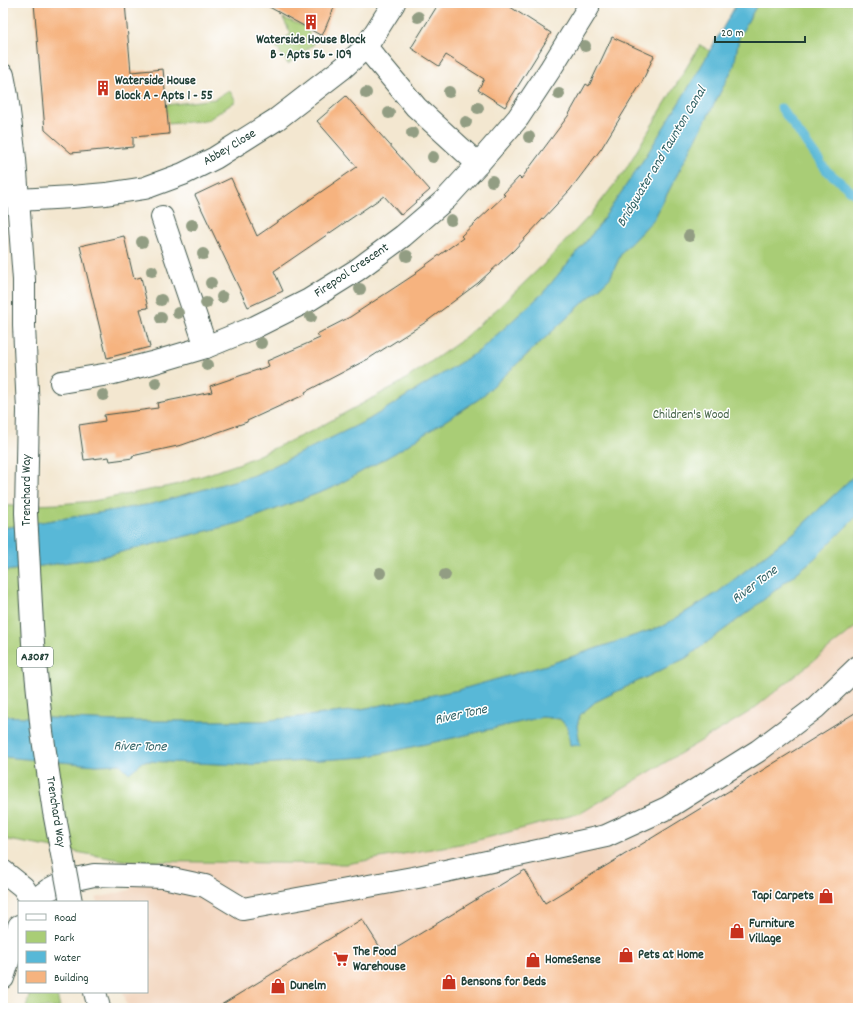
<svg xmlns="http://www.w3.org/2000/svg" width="861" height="1011" font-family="Dekko,sans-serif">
<rect width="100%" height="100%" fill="#fff"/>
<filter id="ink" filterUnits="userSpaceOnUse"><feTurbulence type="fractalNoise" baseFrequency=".025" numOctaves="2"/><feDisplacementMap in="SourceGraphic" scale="8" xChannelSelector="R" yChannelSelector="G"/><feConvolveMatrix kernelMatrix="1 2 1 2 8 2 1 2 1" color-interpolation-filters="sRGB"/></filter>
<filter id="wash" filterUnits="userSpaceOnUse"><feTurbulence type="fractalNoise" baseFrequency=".012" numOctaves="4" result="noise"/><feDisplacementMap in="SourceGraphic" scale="16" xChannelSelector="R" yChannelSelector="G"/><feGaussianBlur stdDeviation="0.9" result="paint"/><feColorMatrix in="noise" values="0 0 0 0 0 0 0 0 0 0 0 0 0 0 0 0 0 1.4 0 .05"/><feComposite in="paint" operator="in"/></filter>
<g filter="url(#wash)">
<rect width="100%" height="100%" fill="#f3e7d0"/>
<polygon fill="#f2d5be" points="858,625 858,1008 128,1008 123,992 147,992 147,902 98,902 96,898 130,890 127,876 127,861 346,864 471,842 581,813 751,711"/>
<g fill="#a9cd76" stroke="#648555">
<polygon points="758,3 858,3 858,472 796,531 717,593 663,626 550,664 459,690 351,711 262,721 116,721 3,716 3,571 13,570 97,558 239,523 332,488 395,453 479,399 610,278 622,252 654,219 734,66 739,37"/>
<polygon points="283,18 306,27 314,44 288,64 275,45 291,34"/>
<polygon points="700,45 710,51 695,77 646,156 597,228 543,293 479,351 368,420 255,475 152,504 86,515 3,528 3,506 59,504 93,501 175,485 241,463 312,431 400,383 458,343 498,308 543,265 591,214 624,172"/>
<polygon points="229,90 236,101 208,120 168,124 166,105 215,99"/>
<polygon points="858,515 858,625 751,711 581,813 471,842 346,864 127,861 3,839 3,757 96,765 120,764 144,761 245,765 365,757 453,738 542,717 560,719 568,728 570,746 580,744 577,726 580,715 595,702 686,658 752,609 815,558"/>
<polygon points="30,992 56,992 60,1008 26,1008"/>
</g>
<g fill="#58b8d7" stroke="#3c7a86">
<polygon points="737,3 758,3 739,37 734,66 654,219 622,252 610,278 479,399 395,453 332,488 239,523 97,558 13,570 3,571 3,528 86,515 152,504 255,475 368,420 479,351 543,293 597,228 646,156 695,77"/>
<polygon points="858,472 858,515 815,558 752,609 686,658 595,702 580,715 577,726 580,745 570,746 568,728 560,719 542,717 453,738 365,757 245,765 144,761 129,773 120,764 96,765 3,757 3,716 116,721 262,721 351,711 459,690 550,664 663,626 717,593 796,531"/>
</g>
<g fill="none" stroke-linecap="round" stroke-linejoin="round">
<polyline stroke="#58b8d7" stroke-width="9" points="781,108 826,170 858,197"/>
</g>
<g id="blocks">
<g fill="#f6b37f">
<polygon points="34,3 125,3 131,72 163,69 169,134 133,137 133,147 71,153 45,130"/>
<polygon points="262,3 336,3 322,36"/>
<polygon points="439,3 504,3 551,33 505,107 478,90 484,79 446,55 439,66 411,48"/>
<polygon points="612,37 654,56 642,82 601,149 570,190 513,251 478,283 426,322 368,359 305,392 306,394 247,421 247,422 182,445 132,456 133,458 110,461 109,457 84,460 79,425 105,421 104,415 158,408 157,403 212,392 210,386 269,366 267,361 320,338 317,334 350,317 417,273 416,272 463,238 461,236 505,195 503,194 519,177 521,179 568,116 586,84 589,86"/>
<polygon points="346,96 430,190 401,215 384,196 274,271 283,291 248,307 195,195 231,178 257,236 357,167 317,121"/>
<polygon points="124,236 134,279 141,277 144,291 148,308 140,309 150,347 107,358 80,246"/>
<polygon points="858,711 858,1008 216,1008 362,919 385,955 525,870 545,903 729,791"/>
</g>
</g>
</g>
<g filter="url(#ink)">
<use href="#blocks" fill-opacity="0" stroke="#3f564b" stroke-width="1"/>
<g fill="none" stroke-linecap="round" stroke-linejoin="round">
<g stroke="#3f564b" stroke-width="24">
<g id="minor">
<polyline points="366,47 416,107 478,164"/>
<polyline points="18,200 72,197 106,194 145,188 183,174 215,158 277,119 343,68 366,47 394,3"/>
<polyline points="162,217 206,347"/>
<polyline points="61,382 109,374 152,363 206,347 255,327 309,300 357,270 403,236 446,199 478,164 518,118 551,68 588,8"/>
<polyline points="3,871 23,887 32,901"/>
<polyline points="32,902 48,890 63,882 80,878 94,875 163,877 205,886 243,909 418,877 606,836 667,808 758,751 815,708 858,667"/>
<polyline points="3,978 19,926"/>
</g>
</g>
<g stroke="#3f564b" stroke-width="24">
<g id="major">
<polyline points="3,75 7,96 15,159 24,280 24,326 28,410"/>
<polyline points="95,992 99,1008"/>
</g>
</g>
<use href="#minor" stroke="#fff" stroke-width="22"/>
<use href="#major" stroke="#fff" stroke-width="22"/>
<g stroke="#3f564b" stroke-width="24" stroke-linecap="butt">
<polyline id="major-bridge" points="28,410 26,513 33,643 42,732 54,812 71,902"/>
</g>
<use href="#major-bridge" stroke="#fff" stroke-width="22"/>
</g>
<g fill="#929d83">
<circle cx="418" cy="17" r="6"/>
<circle cx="585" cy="46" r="6"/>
<circle cx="449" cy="92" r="6"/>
<circle cx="366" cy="93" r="6"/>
<circle cx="559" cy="94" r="6"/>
<circle cx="478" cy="108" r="6"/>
<circle cx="389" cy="113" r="6"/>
<circle cx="466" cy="122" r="6"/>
<circle cx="412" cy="133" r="6"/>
<circle cx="529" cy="137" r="6"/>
<circle cx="433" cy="157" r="6"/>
<circle cx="492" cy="181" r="6"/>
<circle cx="451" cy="220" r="6"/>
<circle cx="192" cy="225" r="6"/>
<circle cx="689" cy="236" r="6"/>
<circle cx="142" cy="242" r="6"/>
<circle cx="203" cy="254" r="6"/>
<circle cx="407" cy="256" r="6"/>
<circle cx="152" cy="271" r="6"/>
<circle cx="211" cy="283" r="6"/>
<circle cx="360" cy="289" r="6"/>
<circle cx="222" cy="297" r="6"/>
<circle cx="161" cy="300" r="6"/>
<circle cx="206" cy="303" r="6"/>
<circle cx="178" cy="313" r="6"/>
<circle cx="311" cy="317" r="6"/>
<circle cx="161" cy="318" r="6"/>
<circle cx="261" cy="343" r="6"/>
<circle cx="207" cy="365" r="6"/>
<circle cx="156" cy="383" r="6"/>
<circle cx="103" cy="395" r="6"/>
<circle cx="380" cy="573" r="6"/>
<circle cx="445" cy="575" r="6"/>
</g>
</g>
<defs>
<g id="building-bare" transform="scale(1.2)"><path d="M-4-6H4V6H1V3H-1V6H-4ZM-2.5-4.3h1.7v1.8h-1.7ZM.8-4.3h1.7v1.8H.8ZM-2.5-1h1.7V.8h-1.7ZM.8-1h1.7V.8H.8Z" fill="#c8321e" stroke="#fff" stroke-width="2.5" paint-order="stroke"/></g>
<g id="shop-bare" transform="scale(1.2)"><path d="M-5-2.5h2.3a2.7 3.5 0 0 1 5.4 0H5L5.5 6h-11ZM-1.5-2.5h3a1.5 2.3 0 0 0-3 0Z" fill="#c8321e" stroke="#fff" stroke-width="2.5" paint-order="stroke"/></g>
<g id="supermarket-bare" transform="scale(1.2)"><path d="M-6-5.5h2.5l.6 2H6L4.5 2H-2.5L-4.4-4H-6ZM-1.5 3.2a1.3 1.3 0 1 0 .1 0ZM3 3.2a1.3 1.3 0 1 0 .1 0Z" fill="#c8321e" stroke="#fff" stroke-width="2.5" paint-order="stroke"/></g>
</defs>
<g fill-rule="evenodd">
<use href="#building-bare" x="311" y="22"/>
<use href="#building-bare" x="103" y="88"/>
<use href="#shop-bare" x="826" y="896"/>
<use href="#shop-bare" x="737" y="931"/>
<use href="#shop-bare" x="626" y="955"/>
<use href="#supermarket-bare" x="341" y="959"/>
<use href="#shop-bare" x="533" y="960"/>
<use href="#shop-bare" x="449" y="982"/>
<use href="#shop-bare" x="278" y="986"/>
</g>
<g text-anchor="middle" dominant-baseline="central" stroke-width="3" stroke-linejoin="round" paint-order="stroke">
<rect fill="#fff" stroke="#627771" stroke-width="1" x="17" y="647" width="36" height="20" rx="3"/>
<g font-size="12" font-weight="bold" fill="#1f3d34">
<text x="35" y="657">A3087</text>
</g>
<g font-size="13" font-weight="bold" fill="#1f3d34" stroke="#fff" text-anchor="start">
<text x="311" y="40" text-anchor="middle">Waterside House Block<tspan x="311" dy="15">B - Apts 56 - 109</tspan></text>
<text x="115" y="81">Waterside House<tspan x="115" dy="15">Block A - Apts 1 - 55</tspan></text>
<text x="814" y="896" text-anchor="end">Tapi Carpets</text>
<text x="749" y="924">Furniture<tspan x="749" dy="15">Village</tspan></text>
<text x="353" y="952">The Food<tspan x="353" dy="15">Warehouse</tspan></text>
<text x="638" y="955">Pets at Home</text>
<text x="545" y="960">HomeSense</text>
<text x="461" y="982">Bensons for Beds</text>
<text x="290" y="986">Dunelm</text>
</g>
<g font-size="13" fill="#1f3d34" stroke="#fff">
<text transform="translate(230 148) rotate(-31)">Abbey Close</text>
<text transform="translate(352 271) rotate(-34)">Firepool Crescent</text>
<text transform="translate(27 490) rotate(-90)">Trenchard Way</text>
<text transform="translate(55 812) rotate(81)">Trenchard Way</text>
</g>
<g font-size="13" fill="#426144" stroke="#fff">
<text x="691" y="415">Children's Wood</text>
</g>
<g font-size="14" font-style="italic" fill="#306265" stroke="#fff">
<text transform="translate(662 157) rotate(-59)">Bridgwater and Taunton Canal</text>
<text transform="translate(755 585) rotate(-37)">River Tone</text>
<text transform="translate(461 715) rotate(-12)">River Tone</text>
<text transform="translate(140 747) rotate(1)">River Tone</text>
</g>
</g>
<rect width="861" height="1011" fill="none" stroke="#fff" stroke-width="16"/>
<rect x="18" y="901" width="130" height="92" fill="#ffffff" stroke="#a5b1ae"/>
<rect x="26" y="914" width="20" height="6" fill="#ffffff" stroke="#a5b1ae"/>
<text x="54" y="921" font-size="12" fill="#1f3d34">Road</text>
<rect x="26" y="931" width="20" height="12" fill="#a9cd76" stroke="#a5b1ae"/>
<text x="54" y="941" font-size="12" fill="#1f3d34">Park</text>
<rect x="26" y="951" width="20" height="12" fill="#58b8d7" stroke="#a5b1ae"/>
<text x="54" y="961" font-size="12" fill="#1f3d34">Water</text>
<rect x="26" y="971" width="20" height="12" fill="#f6b37f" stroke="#a5b1ae"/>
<text x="54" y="981" font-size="12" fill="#1f3d34">Building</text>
<path d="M715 36v6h90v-6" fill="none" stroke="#1f3d34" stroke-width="2"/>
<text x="721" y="36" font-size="12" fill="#1f3d34" stroke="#ffffff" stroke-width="3" paint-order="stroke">20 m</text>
</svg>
